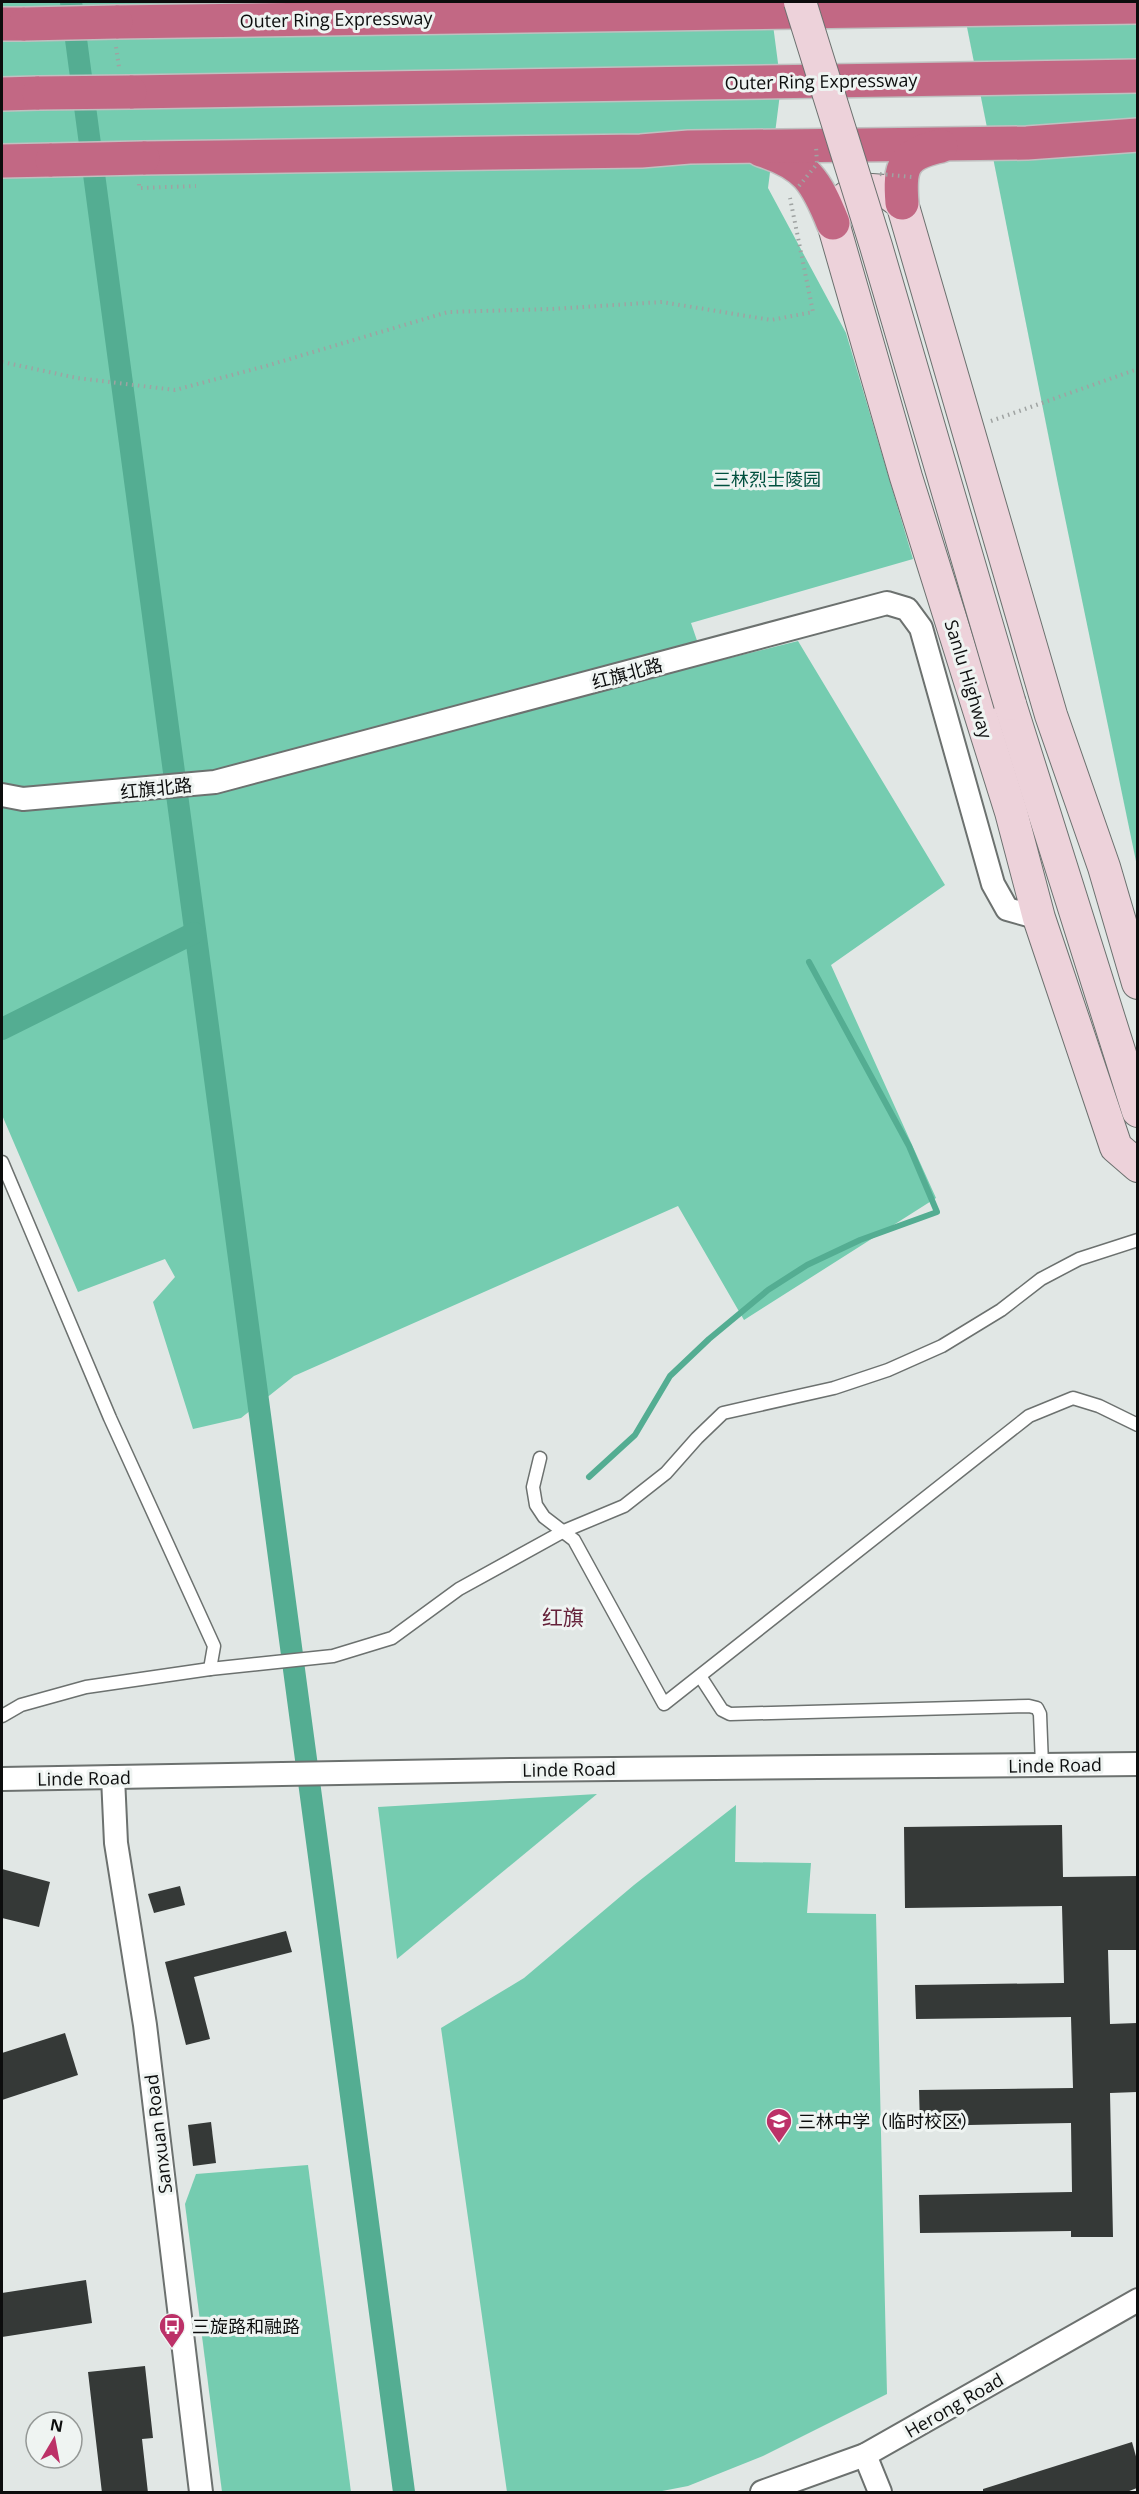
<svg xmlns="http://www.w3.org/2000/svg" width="1139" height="2494" font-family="'Open Sans','Noto Sans SC',sans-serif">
<rect width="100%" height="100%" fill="#e1e7e5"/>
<g fill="#75ccb0">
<polygon points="2,2 770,2 781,86 768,188 846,333 913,559 691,623 705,664 798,641 945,885 831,965 936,1198 744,1320 678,1206 294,1376 241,1418 193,1429 153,1302 175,1277 165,1259 78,1292 2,1115"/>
<polygon points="962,2 1137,2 1137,866 1058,484"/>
<polygon points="597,1794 397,1959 378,1807"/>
<polygon points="736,1805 735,1862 811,1863 807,1913 876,1914 887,2394 763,2456 688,2486 657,2492 507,2492 441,2028 524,1978 634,1885"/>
<polygon points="308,2165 351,2492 222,2492 185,2204 196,2174"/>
</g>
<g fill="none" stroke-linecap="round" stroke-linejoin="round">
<polyline stroke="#54ad92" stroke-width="6" points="589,1477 635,1435 670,1376 709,1339 768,1290 807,1265 860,1240 937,1212 909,1146 809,962"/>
<g stroke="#54ad92" stroke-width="22">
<polyline points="71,2 404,2492"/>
<polyline points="2,1029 194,933"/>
</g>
</g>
<g fill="#353937">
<polygon points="1062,1825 1063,1877 1137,1876 1137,1950 1108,1950 1110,2024 1137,2023 1137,2092 1110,2093 1113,2237 1071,2237 1071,2231 920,2233 919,2195 1072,2192 1071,2123 920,2126 919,2090 1073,2088 1071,2017 916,2019 915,1985 1064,1983 1062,1906 905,1908 904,1827"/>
<polygon points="2,1869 50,1882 39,1927 2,1918"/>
<polygon points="180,1886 185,1905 154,1913 148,1894"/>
<polygon points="286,1931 292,1952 194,1977 210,2039 186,2045 165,1962"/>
<polygon points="65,2033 78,2075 2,2100 2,2053"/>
<polygon points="211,2122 216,2163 193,2166 188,2125"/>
<polygon points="86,2280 92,2323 2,2337 2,2293"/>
<polygon points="145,2366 153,2438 142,2439 148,2493 102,2493 88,2372"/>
<polygon points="1132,2442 1137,2460 1137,2488 1124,2493 983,2493 983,2489"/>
</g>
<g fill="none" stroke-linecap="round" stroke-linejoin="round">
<g stroke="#6c716f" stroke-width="15">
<g id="service">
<polyline points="2,1162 110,1418 214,1646 210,1669"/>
<polyline points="540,1458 533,1487 536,1505 544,1517 574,1540 664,1704 1029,1416 1073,1398 1099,1406 1138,1425"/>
<polyline points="700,1676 722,1710 730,1714 1029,1706 1037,1708 1040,1714 1042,1765"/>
<polyline points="2,1716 21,1705 86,1687 210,1669 333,1656 392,1638 459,1589 564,1531 624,1506 666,1473 697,1438 723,1413 834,1388 888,1370 942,1346 1001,1310 1041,1279 1079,1259 1138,1240"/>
</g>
</g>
<g stroke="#6c716f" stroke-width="26">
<g id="minor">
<polyline points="2,795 23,799 215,782 887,603 907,609 921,628 993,884 1007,909 1039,918"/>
<polyline points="113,1777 116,1843 145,2025 201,2492"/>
<polyline points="2,1779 512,1770 1138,1764"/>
<polyline points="865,2455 880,2492"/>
<polyline points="762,2492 865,2455 1138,2300"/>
</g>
</g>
<g stroke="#6c716f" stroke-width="34">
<g id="secondary">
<polyline points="1010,704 1138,1111"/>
<polyline points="1138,983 1104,867 1051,715 902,203 885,191 858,189 841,202 833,223 906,477 1011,812 1039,918 1116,1147 1138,1166"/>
</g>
</g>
<g stroke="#c0c0c0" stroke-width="36">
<g id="motorway">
<polyline points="116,22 1138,7"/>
<polyline points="2,24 25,24"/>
<polyline points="130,92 1138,76"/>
<polyline points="2,94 39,93"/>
<path d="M761 150C806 164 816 181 833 223"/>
<polyline points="143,158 641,151 689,147 1027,143 1138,135"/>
<polyline points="2,161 52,160"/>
<path d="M902 203C899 166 903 154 941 146"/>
</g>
</g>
<g stroke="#9fa3a2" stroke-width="4" stroke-dasharray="1.5 4.5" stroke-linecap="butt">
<polyline points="116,47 119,67"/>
<polyline points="139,184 139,188 196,186"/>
<polyline points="2,362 77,378 175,390 266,366 448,312 551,309 662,302 771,320 813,312 790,198"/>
<polyline points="991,421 1138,369"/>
</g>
<use href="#service" stroke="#fff" stroke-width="12"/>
<use href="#minor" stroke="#fff" stroke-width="22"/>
<use href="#secondary" stroke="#edd2da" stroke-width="32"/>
<use href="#motorway" stroke="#c26884" stroke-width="33"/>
<g stroke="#6c716f" stroke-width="34" stroke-linecap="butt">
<polyline id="secondary-bridge" points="800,2 876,246 1010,704"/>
</g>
<g stroke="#c0c0c0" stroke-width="36" stroke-linecap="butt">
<g id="motorway-bridge">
<polyline points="25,24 116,22"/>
<polyline points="39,93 130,92"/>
<polyline points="52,160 143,158"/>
</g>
</g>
<g stroke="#9fa3a2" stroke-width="4" stroke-dasharray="1.5 4.5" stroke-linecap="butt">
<polyline points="880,174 912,177"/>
<polyline points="799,186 817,164 816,146"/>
</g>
<use href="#secondary-bridge" stroke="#edd2da" stroke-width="32"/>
<use href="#motorway-bridge" stroke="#c26884" stroke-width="33"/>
</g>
<defs>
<g id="school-pin" transform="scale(1.35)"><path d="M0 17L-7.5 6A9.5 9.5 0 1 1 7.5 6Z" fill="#bc3168" stroke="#eff4f2"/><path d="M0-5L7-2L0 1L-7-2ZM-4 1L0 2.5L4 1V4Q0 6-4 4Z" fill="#fff"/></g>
<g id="bus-pin" transform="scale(1.35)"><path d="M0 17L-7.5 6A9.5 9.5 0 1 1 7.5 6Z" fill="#bc3168" stroke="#eff4f2"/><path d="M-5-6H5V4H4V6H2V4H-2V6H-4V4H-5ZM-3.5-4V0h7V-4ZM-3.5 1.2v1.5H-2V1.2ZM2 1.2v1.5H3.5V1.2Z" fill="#fff"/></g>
</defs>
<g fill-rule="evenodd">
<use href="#school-pin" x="779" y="2121"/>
<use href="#bus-pin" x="172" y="2326"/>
</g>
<g text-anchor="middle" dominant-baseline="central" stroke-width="6" stroke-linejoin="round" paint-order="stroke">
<g font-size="18" fill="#0c0d0d" stroke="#eff4f2">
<text transform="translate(336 19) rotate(-1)">Outer Ring Expressway</text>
<text transform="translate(821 81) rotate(-1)">Outer Ring Expressway</text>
<text transform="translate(627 673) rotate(-15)">红旗北路</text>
<text transform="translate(969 679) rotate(73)">Sanlu Highway</text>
<text transform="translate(156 788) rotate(-6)">红旗北路</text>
<text transform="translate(1055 1765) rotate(-1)">Linde Road</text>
<text transform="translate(569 1769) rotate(-1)">Linde Road</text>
<text transform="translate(84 1778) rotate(-1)">Linde Road</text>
<text transform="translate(158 2134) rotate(-97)">Sanxuan Road</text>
<text transform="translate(954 2405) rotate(-30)">Herong Road</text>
</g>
<g font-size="18" fill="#00503e" stroke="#eff4f2">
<text x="767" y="479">三林烈士陵园</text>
</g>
<g font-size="18" fill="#0c0d0d" stroke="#eff4f2" text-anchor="start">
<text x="798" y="2121">三林中学（临时校区）</text>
<text x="192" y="2326">三旋路和融路</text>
</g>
<g font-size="21" fill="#66233b" stroke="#eff4f2">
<text x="563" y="1617">红旗</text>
</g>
</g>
<rect width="1139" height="2494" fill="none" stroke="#0c0d0d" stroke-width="6"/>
<g transform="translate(54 2440) rotate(10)"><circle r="28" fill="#eff4f2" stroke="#949896" stroke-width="1.5"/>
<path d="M0-4.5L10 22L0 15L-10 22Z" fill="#bc3168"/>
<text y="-9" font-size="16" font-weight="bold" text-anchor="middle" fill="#0c0d0d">N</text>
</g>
</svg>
